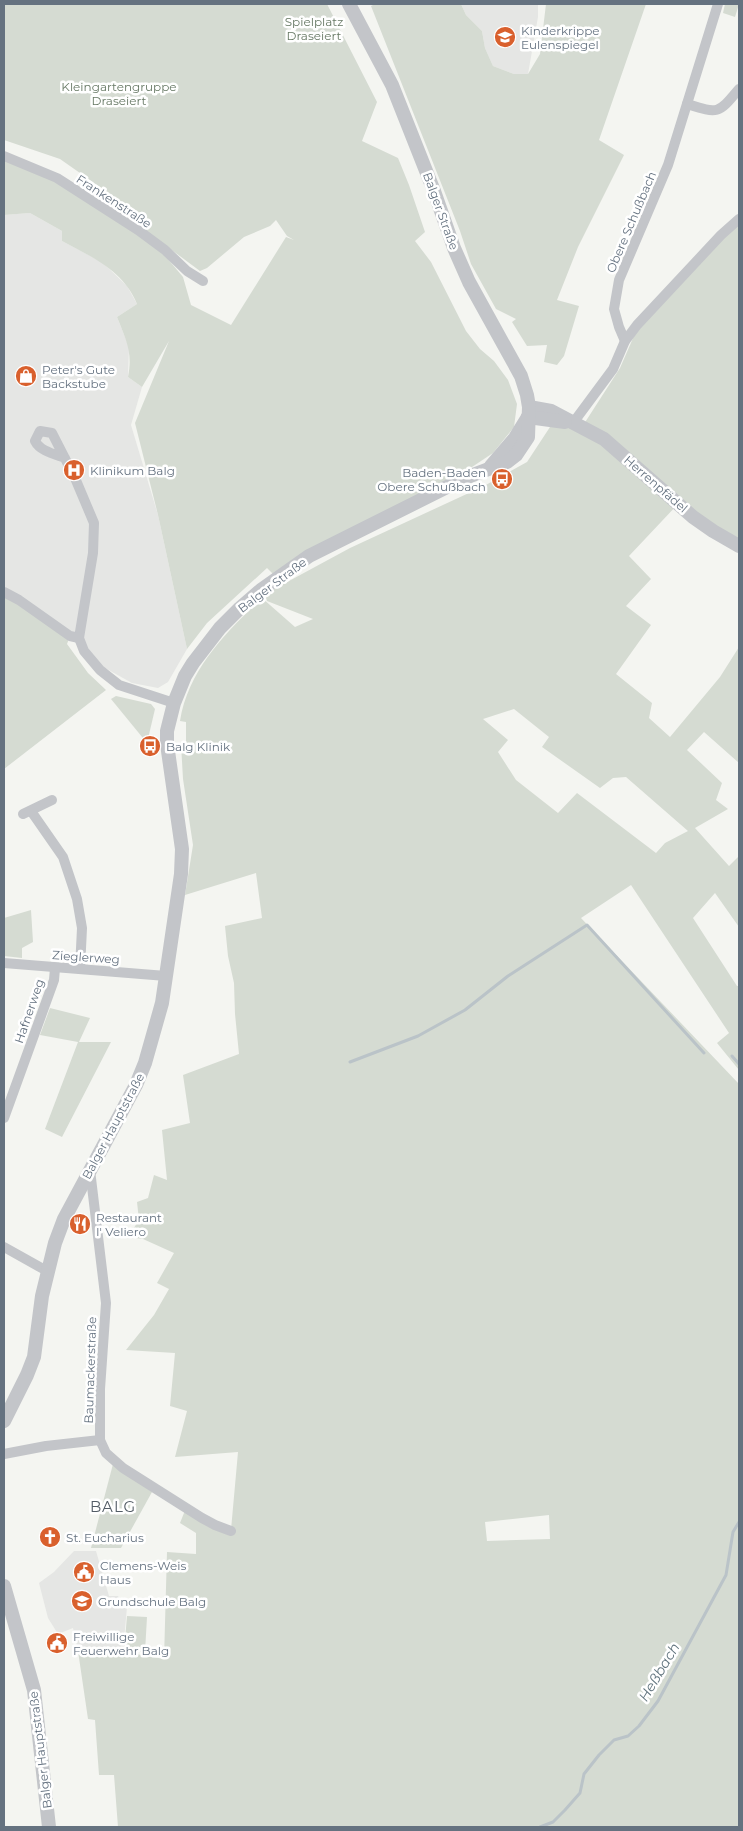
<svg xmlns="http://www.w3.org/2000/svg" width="743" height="1831" font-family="Montserrat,sans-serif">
<rect width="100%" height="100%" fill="#f4f5f1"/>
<g fill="#e5e6e4">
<polygon points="461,4 538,4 538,17 528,74 514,74 493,66 485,48 482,31 466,15"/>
<polygon points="30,213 62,231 62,241 102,262 127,286 137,304 117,317 129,347 128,377 142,387 131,425 158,515 187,649 168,682 158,688 132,683 105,668 70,636 4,592 4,215"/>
<polygon points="74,1551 96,1551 109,1596 118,1596 123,1606 127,1607 123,1651 105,1648 78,1651 73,1628 58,1634 48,1618 39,1583 54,1572"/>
</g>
<g fill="#d5dbd2" fill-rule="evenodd">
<path d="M4 4H327L377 102 362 141 398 158 409 185 425 232 415 241 431 262 466 331 480 349 494 361 508 380 517 404 514 427 493 453 448 483 275 576 267 568 207 623 187 649 158 515 135 423 169 341 142 387 128 377C133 352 126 340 117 317L137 304C124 271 92 257 62 241V231L30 213 4 215V156L57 178 162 252 183 277 191 305 231 325 286 237 294 240 287 236 276 220 270 226 244 237 207 268 200 271 169 248 140 230 147 220 60 159 4 140Z"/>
<polygon points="375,4 461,4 466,15 482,31 485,48 493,66 514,74 528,74 540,54 546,4 646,4 599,140 624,155 578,247 557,300 579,306 564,356 557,365 544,362 547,345 527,346 512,322 516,319 496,309 471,264 460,231 371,6"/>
<polygon points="725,4 739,4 735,17 723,13"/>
<path d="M739 224V546L678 504 629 556 651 579 626 606 651 625 616 674 652 703 649 718 670 737 720 677 739 647V763L704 732 687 750 722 783 716 800 728 809 695 828 729 866 739 856V927L715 893 693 918 737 986H739V1070L717 1043 729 1033 631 885 581 918 739 1084V1827H118L114 1775H99L95 1720 88 1719 78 1651 105 1648 124 1652 127 1616 147 1617 145 1652H125L164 1659 167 1552 196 1554V1533L180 1523 186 1508 231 1530 238 1452 175 1457 187 1411 170 1406 175 1353 126 1350 154 1315 169 1289 157 1283 174 1253 143 1239 128 1237 139 1220 137 1202 148 1198 154 1175 167 1180 162 1130 190 1123 183 1075 239 1054 235 1014 234 983 228 956 225 926 262 918 256 873 185 895 193 845 183 779 181 744 186 743V722L180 721C188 670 226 632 262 598L295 627 313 619 267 601 265 594 350 548 484 486 527 462 550 427H582L620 368 637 329 724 237ZM514 709 549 737 542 747 600 788 613 778 626 777 688 831 665 843 656 853 577 793 558 813 516 780 498 752 508 740 483 719ZM549 1515 550 1539 487 1541 485 1522Z"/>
<polygon points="4,593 70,636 67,644 88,673 106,690 4,769"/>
<polygon points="116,696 151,704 155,709 147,743 111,699"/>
<polygon points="31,910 33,942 22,948 22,958 4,956 4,918"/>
<polygon points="50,1008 90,1018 79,1042 111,1042 62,1137 45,1129 78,1042 40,1035"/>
<polygon points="113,1464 152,1492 121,1548 91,1548"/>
</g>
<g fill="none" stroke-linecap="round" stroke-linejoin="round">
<g stroke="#bac3c8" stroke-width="3">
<polyline points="732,1056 739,1064"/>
<polyline points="350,1062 418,1036 465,1010 508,976 587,925 704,1053"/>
<polyline points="540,1827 553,1822 565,1810 580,1793 584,1774 599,1755 614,1740 628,1736 639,1726 658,1701 726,1575 733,1532 739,1522"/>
</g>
<g stroke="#c3c5c9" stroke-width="10">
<path d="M687 104C719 114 718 114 739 89"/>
<polyline points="4,156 57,178 138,230 165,250 187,271 203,281"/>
<polyline points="625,341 619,327 614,309 619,280 668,165 718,4"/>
<polyline points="573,423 613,369 625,341 637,325 721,235 739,219"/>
<path d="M65 458C54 454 40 451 35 441L40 431 52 433 75 478 94 523 93 553 79 638 84 651 100 670 119 685 174 703"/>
<polyline points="4,592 19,600 70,636 79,638"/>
<polyline points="31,811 63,857 77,899 82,928 80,969"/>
<polyline points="23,814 52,800"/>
<polyline points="4,963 166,976"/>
<polyline points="4,1118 54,980 55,968"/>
<polyline points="90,1170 106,1303 100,1389 100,1440 106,1453 123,1468 202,1518 215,1525 231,1531"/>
<polyline points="4,1247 47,1271"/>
<polyline points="4,1454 46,1446 100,1440"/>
</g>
<g stroke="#c3c5c9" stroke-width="14">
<polyline points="529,407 551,411 604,439 693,517 713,531 739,546"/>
<polyline points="528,417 565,422"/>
<polyline points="491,466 515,438 528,417"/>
<polyline points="4,1421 27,1375 34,1357 42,1296 55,1243 64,1219 136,1085 145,1063 162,1003 181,874 182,849 167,744 167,731 174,703 185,676 193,663 220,628 240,608 261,590 309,556 465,478 507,462 516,455 528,437 529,407 527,395 521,376 469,282 454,248 434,191 392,85 349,4"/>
<polyline points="4,1586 34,1690 49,1827"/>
</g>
</g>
<defs>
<g id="school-disc" transform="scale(1.125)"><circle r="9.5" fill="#d9602d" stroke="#fff"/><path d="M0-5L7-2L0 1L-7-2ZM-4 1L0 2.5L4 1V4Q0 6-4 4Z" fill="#fff"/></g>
<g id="shop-disc" transform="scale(1.125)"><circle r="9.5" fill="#d9602d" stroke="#fff"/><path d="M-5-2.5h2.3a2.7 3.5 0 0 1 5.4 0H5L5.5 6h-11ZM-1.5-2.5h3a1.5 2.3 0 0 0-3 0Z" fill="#fff"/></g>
<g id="hospital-disc" transform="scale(1.125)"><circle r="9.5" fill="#d9602d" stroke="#fff"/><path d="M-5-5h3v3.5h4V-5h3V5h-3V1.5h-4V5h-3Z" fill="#fff"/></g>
<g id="bus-disc" transform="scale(1.125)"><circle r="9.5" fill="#d9602d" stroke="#fff"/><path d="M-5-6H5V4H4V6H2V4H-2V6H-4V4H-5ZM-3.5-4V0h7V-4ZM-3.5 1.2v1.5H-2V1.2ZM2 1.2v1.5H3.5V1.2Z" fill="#fff"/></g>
<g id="restaurant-disc" transform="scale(1.125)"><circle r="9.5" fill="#d9602d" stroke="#fff"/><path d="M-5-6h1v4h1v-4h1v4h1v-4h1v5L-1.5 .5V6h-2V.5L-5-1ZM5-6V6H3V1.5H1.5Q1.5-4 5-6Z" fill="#fff"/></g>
<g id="church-disc" transform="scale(1.125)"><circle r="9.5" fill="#d9602d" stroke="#fff"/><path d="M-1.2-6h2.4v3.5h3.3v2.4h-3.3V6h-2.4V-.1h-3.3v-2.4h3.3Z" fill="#fff"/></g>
<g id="civic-disc" transform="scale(1.125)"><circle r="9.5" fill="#d9602d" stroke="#fff"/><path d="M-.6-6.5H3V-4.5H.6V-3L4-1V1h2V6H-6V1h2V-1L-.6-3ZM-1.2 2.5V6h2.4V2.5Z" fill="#fff"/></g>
</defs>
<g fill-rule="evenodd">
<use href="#school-disc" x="505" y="37"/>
<use href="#shop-disc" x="26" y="376"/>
<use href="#hospital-disc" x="74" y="470"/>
<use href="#bus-disc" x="502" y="479"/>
<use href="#bus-disc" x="150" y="746"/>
<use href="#restaurant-disc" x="80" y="1224"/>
<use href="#church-disc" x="50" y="1537"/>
<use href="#civic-disc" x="84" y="1572"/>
<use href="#school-disc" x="82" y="1601"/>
<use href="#civic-disc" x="57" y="1643"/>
</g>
<g text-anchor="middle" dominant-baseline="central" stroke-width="5" stroke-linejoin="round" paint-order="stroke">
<g font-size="12" fill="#667864" stroke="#fff">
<text x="314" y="21">Spielplatz<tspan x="314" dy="14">Draseiert</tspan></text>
<text x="119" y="86">Kleingartengruppe<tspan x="119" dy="14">Draseiert</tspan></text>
</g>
<g font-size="12" fill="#657280" stroke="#fff" text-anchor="start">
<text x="521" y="30">Kinderkrippe<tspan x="521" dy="14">Eulenspiegel</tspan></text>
<text x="42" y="369">Peter's Gute<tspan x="42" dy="14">Backstube</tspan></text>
<text x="90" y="470">Klinikum Balg</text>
<text x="486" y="472" text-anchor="end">Baden-Baden<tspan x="486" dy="14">Obere Schußbach</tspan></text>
<text x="166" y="746">Balg Klinik</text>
<text x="96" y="1217">Restaurant<tspan x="96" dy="14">I' Veliero</tspan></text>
<text x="66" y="1537">St. Eucharius</text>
<text x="100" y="1565">Clemens-Weis<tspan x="100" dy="14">Haus</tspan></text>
<text x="98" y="1601">Grundschule Balg</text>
<text x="73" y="1636">Freiwillige<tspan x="73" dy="14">Feuerwehr Balg</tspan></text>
</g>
<g font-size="12" fill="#657280" stroke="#fff">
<text transform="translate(114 201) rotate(33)">Frankenstraße</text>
<text transform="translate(441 211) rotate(70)">Balger Straße</text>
<text transform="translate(631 222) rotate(-67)">Obere Schußbach</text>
<text transform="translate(656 484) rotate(41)">Herrenpfädel</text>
<text transform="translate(272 585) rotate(-37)">Balger Straße</text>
<text transform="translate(86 957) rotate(4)">Zieglerweg</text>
<text transform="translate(29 1011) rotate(-71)">Hafnerweg</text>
<text transform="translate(113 1126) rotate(-62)">Balger Hauptstraße</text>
<text transform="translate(90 1370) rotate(-88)">Baumackerstraße</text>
<text transform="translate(40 1750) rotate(-97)">Balger Hauptstraße</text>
</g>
<g font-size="14" font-style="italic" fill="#61747e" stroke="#fff">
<text transform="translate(659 1672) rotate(-59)">Heßbach</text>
</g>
<g font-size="15" letter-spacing="1" fill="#535c66" stroke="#fff">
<text x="113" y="1506">BALG</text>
</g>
</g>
<rect width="743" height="1831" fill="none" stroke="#657280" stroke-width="10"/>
</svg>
